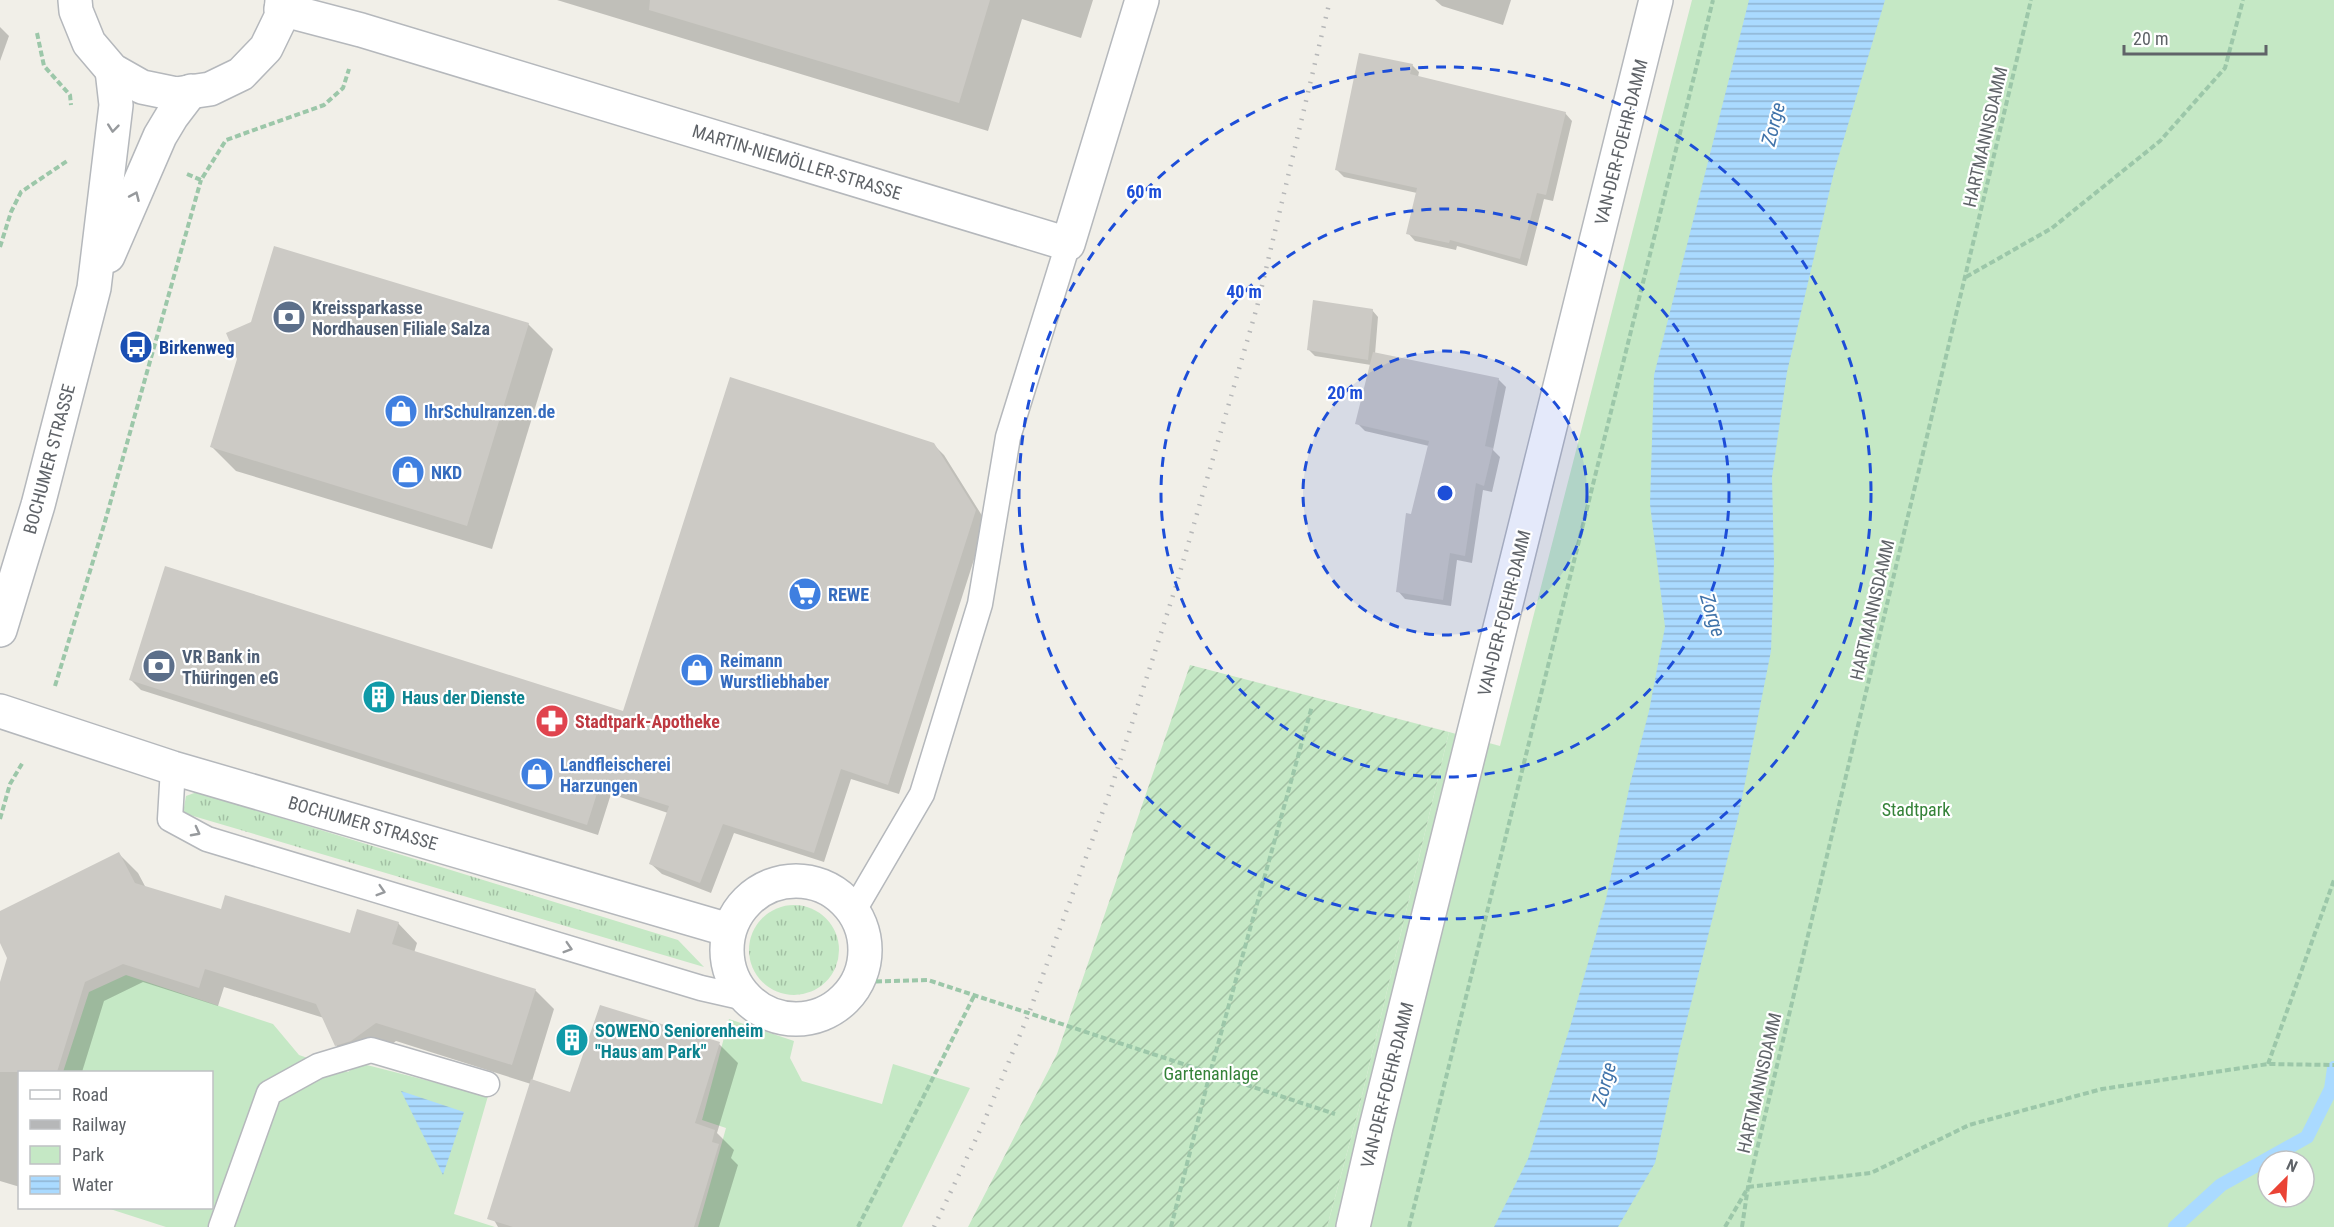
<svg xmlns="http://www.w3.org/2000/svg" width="2334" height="1227" font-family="'Roboto Condensed',sans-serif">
<defs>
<pattern id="grass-tufts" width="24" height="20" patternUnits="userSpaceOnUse" patternTransform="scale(1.5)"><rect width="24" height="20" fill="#c5e8c5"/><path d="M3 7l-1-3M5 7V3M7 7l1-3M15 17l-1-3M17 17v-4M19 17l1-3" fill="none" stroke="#a3c0a4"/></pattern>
<pattern id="garden-furrows" width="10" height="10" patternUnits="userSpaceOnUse" patternTransform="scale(1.5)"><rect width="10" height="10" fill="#c5e8c5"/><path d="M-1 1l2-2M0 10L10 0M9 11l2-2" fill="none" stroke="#a3c0a4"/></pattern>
<pattern id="water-rules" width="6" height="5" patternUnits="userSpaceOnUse" patternTransform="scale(1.5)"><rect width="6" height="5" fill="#aadaff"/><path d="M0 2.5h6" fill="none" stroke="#8eb4d2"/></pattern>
</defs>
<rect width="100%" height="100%" fill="#f1efe8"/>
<g fill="url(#grass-tufts)">
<polygon points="197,792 678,940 704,967 183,813 186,796"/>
<circle cx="794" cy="950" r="45"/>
</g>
<g fill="#c5e8c5" fill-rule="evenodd">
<path d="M1692 0H2334V1227H1327L1358 1112 1449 732 1500 746ZM2268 1161H2304V1197H2268Z"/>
<polygon points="126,975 273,1024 299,1055 348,1072 359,1063 488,1096 454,1214 495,1227 166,1227 107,1208 212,1208 212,1072 63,1072 89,992"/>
<polygon points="729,1019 794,1041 790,1058 802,1081 882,1104 893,1064 970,1088 902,1227 698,1227 726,1128 702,1120"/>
</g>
<polygon fill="url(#garden-furrows)" points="1190,665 1449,732 1358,1112 1327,1227 968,1227 1057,1054"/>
<g fill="url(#water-rules)">
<polygon points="1749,0 1885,0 1834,172 1787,372 1772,477 1774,562 1771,651 1739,813 1679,1051 1655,1163 1618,1227 1494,1227 1528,1159 1570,1027 1606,899 1630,784 1649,711 1665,627 1650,504 1654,375"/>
<polygon points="401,1091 464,1112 443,1175"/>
</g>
<g fill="#0003">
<polygon points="557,0 1093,0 1081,38 1022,19 988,131"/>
<polygon points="1435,0 1511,0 1503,25 1442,6"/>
<polygon points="0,27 9,36 0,61"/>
<polygon points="1412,65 1419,72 1418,77 1565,113 1572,121 1553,201 1544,199 1527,266 1457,246 1456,250 1415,241 1408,233 1417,193 1344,177 1337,170"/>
<polygon points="1372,310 1378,317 1375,354 1498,379 1506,387 1493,450 1500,457 1492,492 1483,490 1472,563 1457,560 1451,606 1405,599 1398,591 1412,515 1429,446 1365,431 1357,423 1371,365 1315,356 1309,350"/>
<polygon points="528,324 553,349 492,549 236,471 212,447 239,358"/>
<polygon points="933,444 944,455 986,522 899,794 851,779 824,862 734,833 711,893 662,874 651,864 668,813 611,794 598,835 141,690 130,679 624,713"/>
<polygon points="119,854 138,873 146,888 222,911 351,935 398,923 417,943 414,953 535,990 554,1009 532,1081 571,1094 719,1044 738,1063 717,1133 734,1150 731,1158 738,1165 719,1227 498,1227 490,1213 531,1084 396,1041 371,1060 355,1065 336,1045 324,1018 224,987 218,1006 143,982 104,1001 82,1072 20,1072 20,1187 0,1181 0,987 9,958 0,940 0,913"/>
</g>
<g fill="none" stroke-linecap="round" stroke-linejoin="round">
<polyline stroke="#aadaff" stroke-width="14" points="2175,1227 2221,1185 2307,1137 2331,1089 2334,1068"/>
</g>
<g fill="#cccac5">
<polygon points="650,0 990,0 959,103 649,10"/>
<polygon points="1359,53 1413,64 1410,74 1566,112 1546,195 1537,193 1520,259 1450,240 1449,243 1406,234 1417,188 1335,170"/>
<polygon points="274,246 529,323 467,526 210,447 237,359 226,333 251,322"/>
<polygon points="1313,300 1373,309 1368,360 1307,350"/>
<polygon points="1373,352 1499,378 1485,446 1493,448 1484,486 1476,483 1465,556 1450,553 1443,600 1396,592 1406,513 1411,514 1429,441 1355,424"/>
<polygon points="730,377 934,443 976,510 888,785 841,769 814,853 723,824 700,883 649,864 669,806 600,784 587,825 129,680 165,566 623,711"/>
<polygon points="119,852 135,883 221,909 225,895 350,933 357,909 399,922 392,944 536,989 512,1065 376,1023 351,1041 335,1046 316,1004 205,969 199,988 123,964 85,982 57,1072 0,1072 0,982 7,958 0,943 0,911"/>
<polygon points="600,1005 720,1042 695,1123 715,1130 712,1142 719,1144 694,1227 513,1227 487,1219 531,1079 570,1092"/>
</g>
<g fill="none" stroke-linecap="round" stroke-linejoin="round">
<g stroke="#b5b8bc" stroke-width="27">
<g id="service">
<polyline points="173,768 170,819 207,839 701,988 745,998"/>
<polyline points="853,912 922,794 980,604 1008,437 1068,244"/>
<polyline points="221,1227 269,1093 318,1066 371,1050 487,1084"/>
</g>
</g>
<g stroke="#b5b8bc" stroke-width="36">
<g id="minor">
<polyline points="281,9 361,30 1068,244 1142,0"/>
<polyline points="0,711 173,768 729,930"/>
<circle cx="796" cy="950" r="69"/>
<polyline points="1353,1227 1376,1127 1656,0"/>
</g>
</g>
<g stroke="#b5b8bc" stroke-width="36">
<g id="tertiary">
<polyline points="75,0 76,11 89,43 112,70 142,87 176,94 210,89 241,74 266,48 281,17 282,0"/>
<polyline points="108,256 160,136 172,116 191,91"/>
<polyline points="0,630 38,505 94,288 116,105 112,70"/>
</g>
</g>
<g stroke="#9cc7a9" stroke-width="4" stroke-dasharray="6 3" stroke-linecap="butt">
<polyline points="37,33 44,66 70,95 71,105"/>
<polyline points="187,174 201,180 226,140 324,105 343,88 349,69"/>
<polyline points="0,247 11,212 21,192 67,161"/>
<polyline points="1966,277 2052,228 2160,141 2225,68 2243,0"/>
<polyline points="55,686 104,525 201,180"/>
<polyline points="0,819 10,784 23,762"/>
<polyline points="858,982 928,980 1335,1114"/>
<polyline points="2268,1064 2334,880"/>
<polyline points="1748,1187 1871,1173 1969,1125 2102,1089 2268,1064 2334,1065"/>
<polyline points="858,1227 974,996"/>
<polyline points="1171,1227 1210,1073 1312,706"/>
<polyline points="1409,1227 1713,0"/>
<polyline points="1725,1227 1746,1191"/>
<polyline points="1742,1227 1748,1187 2031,0"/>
</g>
<use href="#service" stroke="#fff" stroke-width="24"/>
<use href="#minor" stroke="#fff" stroke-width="33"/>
<use href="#tertiary" stroke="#fff" stroke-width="33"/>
<polyline stroke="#b6b7b8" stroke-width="4.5" stroke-dasharray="1.5 8" stroke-linecap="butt" points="934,1227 983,1124 1029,1013 1111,789 1176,586 1257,307 1330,0"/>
</g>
<defs><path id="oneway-chevron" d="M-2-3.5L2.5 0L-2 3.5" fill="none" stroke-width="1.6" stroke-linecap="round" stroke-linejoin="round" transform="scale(1.5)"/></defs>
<g stroke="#979a9d">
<use href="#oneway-chevron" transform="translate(113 128) rotate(96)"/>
<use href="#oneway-chevron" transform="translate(135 196) rotate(-66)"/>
<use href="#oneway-chevron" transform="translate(196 832) rotate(28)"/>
<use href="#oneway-chevron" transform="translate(381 891) rotate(17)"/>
<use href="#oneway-chevron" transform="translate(568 948) rotate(17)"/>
</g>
<circle cx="1445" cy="493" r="142" fill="#1d4ed8" fill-opacity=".12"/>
<g fill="none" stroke="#1d4ed8" stroke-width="3" stroke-dasharray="10 8">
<circle cx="1445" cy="493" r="142"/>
<circle cx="1445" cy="493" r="284"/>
<circle cx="1445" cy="493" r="426"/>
</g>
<defs>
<g id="bank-disc" transform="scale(1.725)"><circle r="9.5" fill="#5c6f8a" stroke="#fff"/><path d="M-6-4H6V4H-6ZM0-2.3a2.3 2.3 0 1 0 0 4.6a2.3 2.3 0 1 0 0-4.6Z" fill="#fff"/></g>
<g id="bus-disc" transform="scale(1.725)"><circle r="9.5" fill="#1a4fb4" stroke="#fff"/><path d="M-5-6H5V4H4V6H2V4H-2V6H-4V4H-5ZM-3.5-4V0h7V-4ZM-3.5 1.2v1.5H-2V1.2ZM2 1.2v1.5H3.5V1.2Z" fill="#fff"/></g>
<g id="shop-disc" transform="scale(1.725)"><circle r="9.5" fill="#3f7fe0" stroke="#fff"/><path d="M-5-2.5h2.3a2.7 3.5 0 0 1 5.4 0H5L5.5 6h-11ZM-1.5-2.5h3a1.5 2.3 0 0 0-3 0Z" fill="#fff"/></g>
<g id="supermarket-disc" transform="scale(1.725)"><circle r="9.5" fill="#3f7fe0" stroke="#fff"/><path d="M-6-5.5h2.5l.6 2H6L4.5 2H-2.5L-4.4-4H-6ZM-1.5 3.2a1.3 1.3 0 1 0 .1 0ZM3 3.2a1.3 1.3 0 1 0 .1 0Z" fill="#fff"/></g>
<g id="building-disc" transform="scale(1.725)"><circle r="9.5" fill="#0f9aa8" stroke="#fff"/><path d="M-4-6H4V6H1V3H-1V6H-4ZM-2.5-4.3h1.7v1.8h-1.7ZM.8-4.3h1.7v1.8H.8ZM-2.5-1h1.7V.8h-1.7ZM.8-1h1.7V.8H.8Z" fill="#fff"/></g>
<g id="pharmacy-disc" transform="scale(1.725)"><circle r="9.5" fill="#e0444e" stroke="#fff"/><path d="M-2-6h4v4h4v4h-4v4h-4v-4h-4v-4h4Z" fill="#fff"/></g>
</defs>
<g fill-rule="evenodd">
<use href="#bank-disc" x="289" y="317"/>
<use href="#bus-disc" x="136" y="347"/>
<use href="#shop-disc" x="401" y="411"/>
<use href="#shop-disc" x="408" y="472"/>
<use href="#supermarket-disc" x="805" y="594"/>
<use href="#bank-disc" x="159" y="666"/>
<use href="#shop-disc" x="697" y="670"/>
<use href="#building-disc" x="379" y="697"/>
<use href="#pharmacy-disc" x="552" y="721"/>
<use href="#shop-disc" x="537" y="774"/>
<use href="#building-disc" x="572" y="1040"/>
</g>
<g text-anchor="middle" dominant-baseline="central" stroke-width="4.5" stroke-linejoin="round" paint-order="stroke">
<g font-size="18" fill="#5f6368" stroke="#fff">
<text transform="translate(1985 137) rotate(-77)">HARTMANNSDAMM</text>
<text transform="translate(1621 142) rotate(-76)">VAN-DER-FOEHR-DAMM</text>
<text transform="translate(797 162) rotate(17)">MARTIN-NIEMÖLLER-STRASSE</text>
<text transform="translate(49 459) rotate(-75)">BOCHUMER STRASSE</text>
<text transform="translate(1872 610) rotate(-77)">HARTMANNSDAMM</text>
<text transform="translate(1504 613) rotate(-76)">VAN-DER-FOEHR-DAMM</text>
<text transform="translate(363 823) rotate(16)">BOCHUMER STRASSE</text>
<text transform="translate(1759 1083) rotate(-77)">HARTMANNSDAMM</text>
<text transform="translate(1387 1085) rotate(-76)">VAN-DER-FOEHR-DAMM</text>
</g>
<g font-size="18" font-weight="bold" fill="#4e5e75" stroke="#fff" text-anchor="start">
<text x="312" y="307">Kreissparkasse<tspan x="312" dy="21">Nordhausen Filiale Salza</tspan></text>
<text x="182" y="656">VR Bank in<tspan x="182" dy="21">Thüringen eG</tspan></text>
</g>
<g font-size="18" font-weight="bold" fill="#164399" stroke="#fff" text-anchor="start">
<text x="159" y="347">Birkenweg</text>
</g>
<g font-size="18" font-weight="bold" fill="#366cbe" stroke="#fff" text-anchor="start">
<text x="424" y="411">IhrSchulranzen.de</text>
<text x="431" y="472">NKD</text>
<text x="828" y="594">REWE</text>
<text x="720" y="660">Reimann<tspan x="720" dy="21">Wurstliebhaber</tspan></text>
<text x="560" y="764">Landfleischerei<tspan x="560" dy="21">Harzungen</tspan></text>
</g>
<g font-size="18" font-weight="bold" fill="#0d838f" stroke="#fff" text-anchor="start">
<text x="402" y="697">Haus der Dienste</text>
<text x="595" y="1030">SOWENO Seniorenheim<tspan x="595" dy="21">"Haus am Park"</tspan></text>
</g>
<g font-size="18" font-weight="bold" fill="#be3a42" stroke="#fff" text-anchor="start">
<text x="575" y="721">Stadtpark-Apotheke</text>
</g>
<g font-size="18" fill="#348238" stroke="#fff">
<text x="1916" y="809">Stadtpark</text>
<text x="1211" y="1073">Gartenanlage</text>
</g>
<g font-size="20" font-style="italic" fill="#4174aa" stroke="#fff">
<text transform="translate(1773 124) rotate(-76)">Zorge</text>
<text transform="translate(1713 615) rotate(73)">Zorge</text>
<text transform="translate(1604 1084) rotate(-75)">Zorge</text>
</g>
</g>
<circle cx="1445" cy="493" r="9" fill="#1d4ed8" stroke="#fff" stroke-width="3"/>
<g font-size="18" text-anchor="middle" font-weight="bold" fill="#1d4ed8" stroke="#fff" stroke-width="4.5" stroke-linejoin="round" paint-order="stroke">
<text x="1144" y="198">60 m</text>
<text x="1244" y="298">40 m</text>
<text x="1345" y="399">20 m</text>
</g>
<rect x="18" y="1071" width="195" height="138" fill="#ffffff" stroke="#bfc1c3" stroke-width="1.5"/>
<rect x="30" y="1090" width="30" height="9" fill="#ffffff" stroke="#bfc1c3" stroke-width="1.5"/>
<text x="72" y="1101" font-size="18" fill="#5f6368">Road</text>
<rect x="30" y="1120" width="30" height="9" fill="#b6b7b8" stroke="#bfc1c3" stroke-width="1.5"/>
<text x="72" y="1131" font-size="18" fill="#5f6368">Railway</text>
<rect x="30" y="1146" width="30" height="18" fill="#c5e8c5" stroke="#bfc1c3" stroke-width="1.5"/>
<text x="72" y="1161" font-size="18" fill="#5f6368">Park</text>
<rect x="30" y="1176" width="30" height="18" fill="url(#water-rules)" stroke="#bfc1c3" stroke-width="1.5"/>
<text x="72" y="1191" font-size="18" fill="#5f6368">Water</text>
<g transform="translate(2286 1179) rotate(24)"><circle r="28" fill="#ffffff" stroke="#bfc1c3" stroke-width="1.5"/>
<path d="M0-4.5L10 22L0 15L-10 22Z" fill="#ea4335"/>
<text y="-9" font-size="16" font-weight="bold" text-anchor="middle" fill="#5f6368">N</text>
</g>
<path d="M2124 45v9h142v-9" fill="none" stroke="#5f6368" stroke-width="3"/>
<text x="2133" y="45" font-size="18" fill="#5f6368" stroke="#ffffff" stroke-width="4.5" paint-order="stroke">20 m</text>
</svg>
